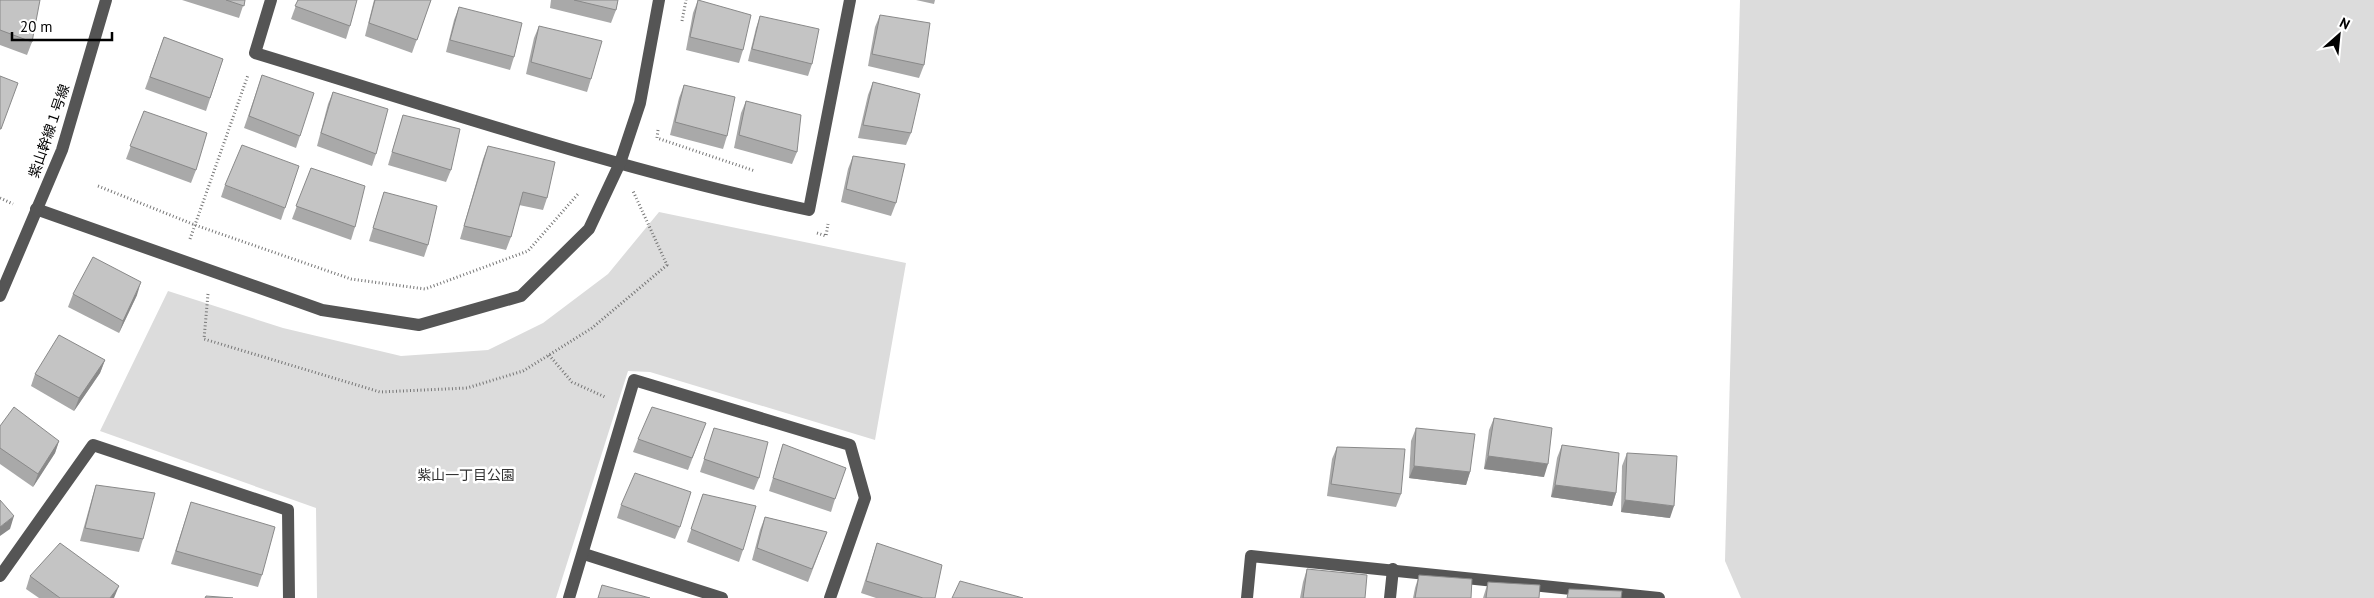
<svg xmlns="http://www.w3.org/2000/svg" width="2374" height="598" font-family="'PT Sans','Noto Sans JP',sans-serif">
<rect width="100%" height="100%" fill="#fff"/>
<g fill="#dcdcdc">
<polygon points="1740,0 2374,0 2374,598 1741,598 1725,561"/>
<polygon points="659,212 906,263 875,440 650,372 628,371 556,598 317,598 316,508 100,431 168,291 283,328 401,356 488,350 543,323 608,274"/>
</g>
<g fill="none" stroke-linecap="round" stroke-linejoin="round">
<g stroke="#777" stroke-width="3" stroke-dasharray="1 2.5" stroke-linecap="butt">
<polyline points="682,21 686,0"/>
<polyline points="658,130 657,138 755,171"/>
<polyline points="98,186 195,225 351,279 425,289 528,251 578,194"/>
<polyline points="0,198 13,204"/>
<polyline points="817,233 826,236 828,224"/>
<polyline points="190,239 248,75"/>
<polyline points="208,294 204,339 380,392 467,388 523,371 549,355 592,328 667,265 633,191"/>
<polyline points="549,355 572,382 605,397"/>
</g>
<g stroke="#555" stroke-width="12">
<path d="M271 0 255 53C439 109 622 171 809 210L850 0"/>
<polyline points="36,209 322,310 419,325 521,296 589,229 620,163 640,103 659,0"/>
<polyline points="0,296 62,150 106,0"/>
<polyline points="584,554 722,598"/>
<polyline points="0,576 93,445 288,510 289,598"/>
<polyline points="569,598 634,380 850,445 865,498 830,598"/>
<polyline points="1247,598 1251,556 1659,598"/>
<polyline points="1390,598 1393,569"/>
</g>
</g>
<g fill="#a9a9a9">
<polygon points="0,0 32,42 27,55 0,45"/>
<polygon points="182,0 245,0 239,18"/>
<polygon points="298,0 350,26 346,39 291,19"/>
<polygon points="374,0 431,0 412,53 365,36"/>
<polygon points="551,0 618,0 616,10 611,23 550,8"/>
<polygon points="698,0 743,50 739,63 686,50 693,13"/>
<polygon points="916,0 935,0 934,4"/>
<polygon points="459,7 514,57 510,70 446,52 454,20"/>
<polygon points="880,15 924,65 919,78 868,66 875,27"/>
<polygon points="760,16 812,64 808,76 748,61 756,28"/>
<polygon points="539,26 591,79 587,92 526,74 534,38"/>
<polygon points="164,37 223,59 206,111 145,89"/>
<polygon points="262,75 300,136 296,148 244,128"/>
<polygon points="873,82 911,133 906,145 858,138 868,95"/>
<polygon points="684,85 727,136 723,149 670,135 679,98"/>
<polygon points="333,92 376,154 372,166 317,146 328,104"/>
<polygon points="746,101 797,152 792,164 734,148 741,113"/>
<polygon points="144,111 196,170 191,183 126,159"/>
<polygon points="403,115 451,170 446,182 388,165"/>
<polygon points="488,146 547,198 543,210 519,205 511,237 506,250 460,239 483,159"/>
<polygon points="853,156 896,203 891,216 841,202 848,169"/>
<polygon points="311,168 355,227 351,240 292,219"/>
<polygon points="225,185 285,208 281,220 221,197"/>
<polygon points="384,192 428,245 424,257 369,241"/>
<polygon points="73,294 137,295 119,333 68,307"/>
<polygon points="105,360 100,373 74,411 31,386 35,374"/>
<polygon points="1494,418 1544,477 1484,469 1489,430"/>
<polygon points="0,426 59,441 55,453 33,487 0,464"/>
<polygon points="714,428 759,478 754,490 700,472"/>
<polygon points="1416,428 1470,472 1466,485 1409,478 1411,441"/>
<polygon points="701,436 688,470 633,452 638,439"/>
<polygon points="783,444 835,499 831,512 769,491"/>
<polygon points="1562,445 1616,493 1612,506 1551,497 1557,458"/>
<polygon points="1337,447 1401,494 1396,507 1327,496 1332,459"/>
<polygon points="1627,453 1670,518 1621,512 1622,466"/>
<polygon points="96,485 143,539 139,552 80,541 92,498"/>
<polygon points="703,494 743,550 739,562 687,542"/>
<polygon points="191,502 262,575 258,587 171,564"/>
<polygon points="621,505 680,527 675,539 617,518"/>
<polygon points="765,517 827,532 808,582 752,560 760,530"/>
<polygon points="877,543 935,598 876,598 861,593"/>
<polygon points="1307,569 1365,598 1300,598 1303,582"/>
<polygon points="1419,575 1471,598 1413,598 1415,588"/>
<polygon points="30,576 114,598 39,598 26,589"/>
<polygon points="1488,582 1539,598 1483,598"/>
</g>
<g fill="#898989">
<polygon points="141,282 137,295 119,333 123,321"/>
<polygon points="105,360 100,373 74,411 79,398"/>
<polygon points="59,441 55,453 33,487 38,474"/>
<polygon points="1488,456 1548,464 1544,477 1484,469"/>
<polygon points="1414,466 1470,472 1466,485 1409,478"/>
<polygon points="1555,485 1616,493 1612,506 1551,497"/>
<polygon points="1625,500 1674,506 1670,518 1621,512"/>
<polygon points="14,516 10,529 0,536 0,527"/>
<polygon points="119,586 114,598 110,598"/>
</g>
<g fill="#c4c4c4" stroke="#898989">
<polygon points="0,0 40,0 32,42 0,30"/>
<polygon points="226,0 245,0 244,6"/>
<polygon points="298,0 357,0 350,26 295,6"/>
<polygon points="375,0 431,0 417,40 369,23"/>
<polygon points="574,0 618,0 616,10"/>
<polygon points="698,0 751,15 743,50 690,37"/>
<polygon points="459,7 522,23 514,57 450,40"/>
<polygon points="880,15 930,23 924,65 872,54"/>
<polygon points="760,16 819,29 812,64 752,49"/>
<polygon points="539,26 602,41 591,79 531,62"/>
<polygon points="164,37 223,59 210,98 150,77"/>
<polygon points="262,75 314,93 300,136 249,116"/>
<polygon points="0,76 18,83 1,129 0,129"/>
<polygon points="873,82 920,94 911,133 863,125"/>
<polygon points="684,85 735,97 727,136 675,122"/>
<polygon points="333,92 388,109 376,154 321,133"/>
<polygon points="746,101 801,115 797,152 739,135"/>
<polygon points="144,111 207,133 196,170 130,146"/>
<polygon points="403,115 460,129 451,170 392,152"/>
<polygon points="242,145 299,166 285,208 225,185"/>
<polygon points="488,146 555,162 547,198 523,192 511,237 464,226"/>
<polygon points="853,156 905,164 896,203 846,189"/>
<polygon points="311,168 365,186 355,227 296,206"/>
<polygon points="384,192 437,206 428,245 373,228"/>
<polygon points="93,257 141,282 123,321 73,294"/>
<polygon points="59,335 105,360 79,398 35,374"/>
<polygon points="14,407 59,441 38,474 0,448 0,426"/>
<polygon points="652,407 706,423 692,458 638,439"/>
<polygon points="1494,418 1552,428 1548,464 1488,456"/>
<polygon points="714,428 768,442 759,478 704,459"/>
<polygon points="1416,428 1475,434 1470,472 1414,466"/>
<polygon points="783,444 846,468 835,499 773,478"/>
<polygon points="1562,445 1619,453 1616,493 1555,485"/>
<polygon points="1337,447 1405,449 1401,494 1331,484"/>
<polygon points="1627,453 1677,456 1674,506 1625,500"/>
<polygon points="635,473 691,492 680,527 621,505"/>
<polygon points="96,485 155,493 143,539 85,528"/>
<polygon points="703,494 756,506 743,550 691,529"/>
<polygon points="0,500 14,516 0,527"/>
<polygon points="191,502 275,527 262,575 176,551"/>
<polygon points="765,517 827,532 812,569 757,548"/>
<polygon points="60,543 119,586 110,598 60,598 30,576"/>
<polygon points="877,543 942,565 935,598 923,598 866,581"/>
<polygon points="1307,569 1367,575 1365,598 1303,598"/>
<polygon points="1419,575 1472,579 1471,598 1415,598"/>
<polygon points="960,581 1023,598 952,598"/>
<polygon points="1488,582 1540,585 1539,598 1486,598"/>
<polygon points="602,585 650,598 598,598"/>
<polygon points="1569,589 1622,591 1621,598 1567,598"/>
<polygon points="206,596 233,598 205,598"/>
</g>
<g text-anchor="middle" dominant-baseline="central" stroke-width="5" stroke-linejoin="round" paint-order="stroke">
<g font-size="14" fill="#000" stroke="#fff">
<text transform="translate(49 131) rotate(-71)">紫山幹線１号線</text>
</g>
<g font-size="14" fill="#333" stroke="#fff">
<text x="466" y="475">紫山一丁目公園</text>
</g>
</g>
<g transform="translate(2339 35) rotate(27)" stroke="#ffffff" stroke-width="4" paint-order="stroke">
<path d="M0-4L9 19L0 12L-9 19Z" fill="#000000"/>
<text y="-8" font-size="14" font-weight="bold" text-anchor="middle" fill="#000000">N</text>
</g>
<path d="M12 32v8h100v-8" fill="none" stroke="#000000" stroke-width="2.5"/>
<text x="20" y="32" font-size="15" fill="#000000" stroke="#ffffff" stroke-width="4" paint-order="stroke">20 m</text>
</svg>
